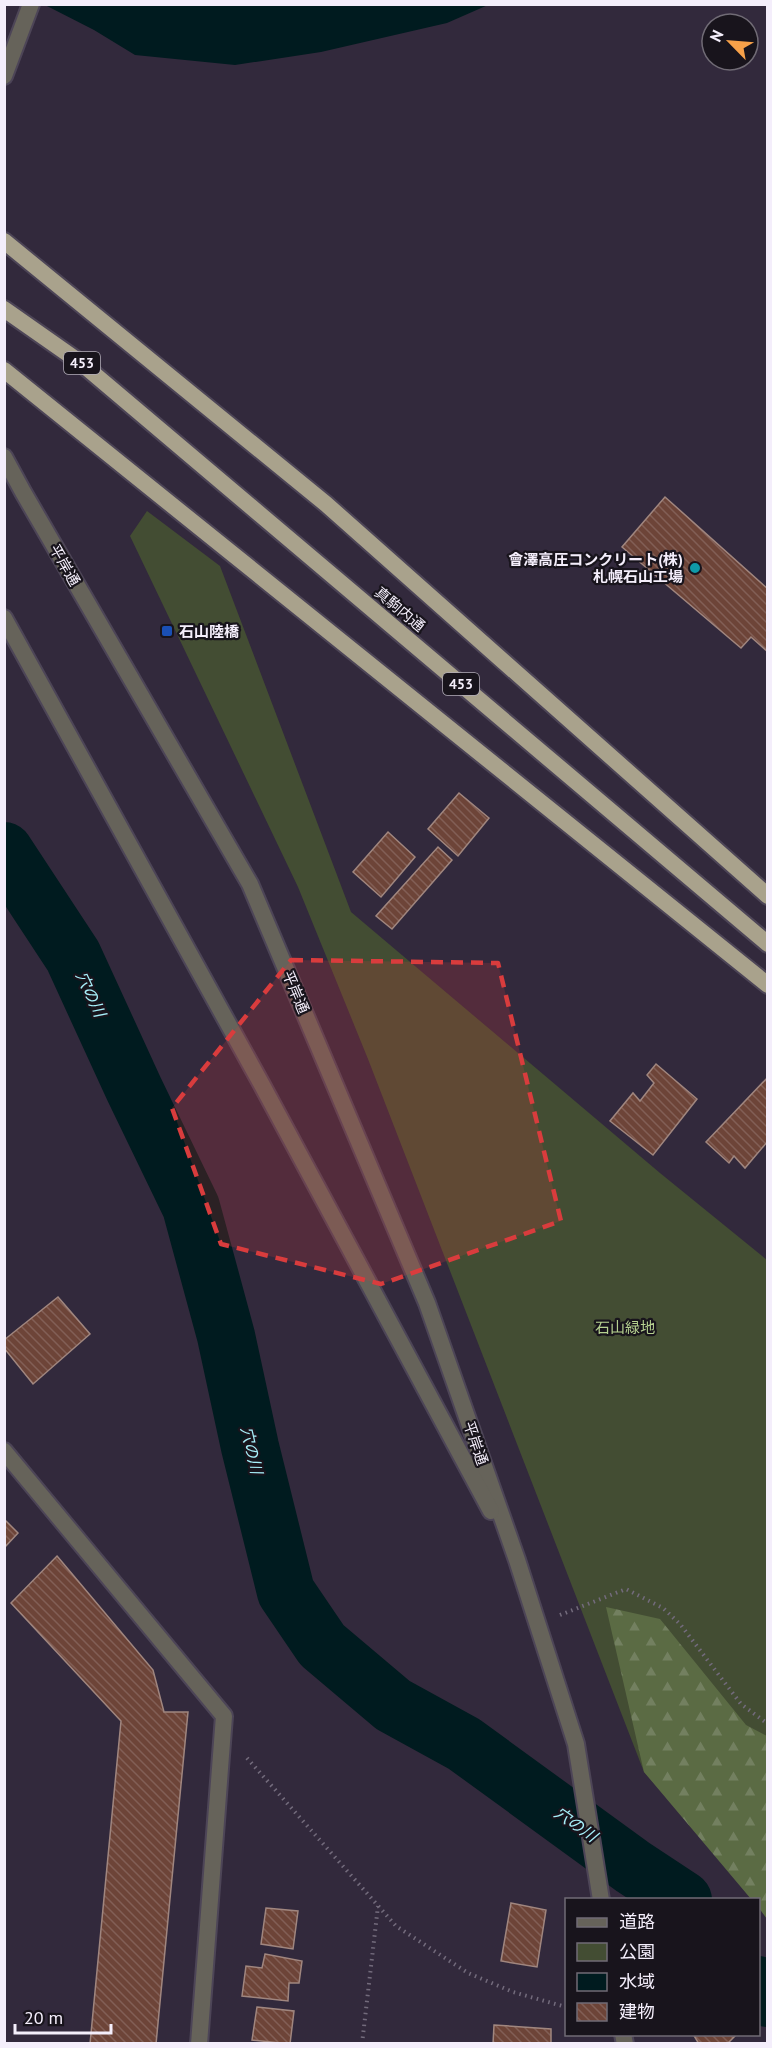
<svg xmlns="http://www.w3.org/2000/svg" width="772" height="2048" font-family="'PT Sans','Noto Sans JP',sans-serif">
<defs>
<pattern id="forest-firs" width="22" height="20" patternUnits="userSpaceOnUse" patternTransform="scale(1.5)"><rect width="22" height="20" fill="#5b6b44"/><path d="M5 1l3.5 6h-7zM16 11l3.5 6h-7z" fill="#738060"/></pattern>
<pattern id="building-back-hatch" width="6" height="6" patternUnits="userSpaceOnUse" patternTransform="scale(1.5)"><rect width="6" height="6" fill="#6d4438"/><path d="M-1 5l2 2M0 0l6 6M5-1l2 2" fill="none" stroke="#825f56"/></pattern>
</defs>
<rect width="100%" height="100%" fill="#32293c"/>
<polygon fill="#434d33" points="147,511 220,566 351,912 660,1173 767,1260 767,1913 758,1900 644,1772 368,1059 298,887 130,536"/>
<polygon fill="url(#forest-firs)" points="606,1607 660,1619 746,1725 767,1736 767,1919 759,1908 758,1900 751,1899 644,1772"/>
<polygon fill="#001b1f" points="45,5 488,5 447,23 321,52 235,65 135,55 94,30"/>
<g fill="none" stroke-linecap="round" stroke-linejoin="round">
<g stroke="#001b1f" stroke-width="58">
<polyline points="4,851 73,956 134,1089 191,1207 226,1336 250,1447 286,1592 322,1645 393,1705 464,1744 633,1867 683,1900"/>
<polyline points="758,1985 768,1998"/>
</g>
</g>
<g fill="url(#building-back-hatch)" stroke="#a0867f" stroke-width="1.5">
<polygon points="665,497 768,589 768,652 751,637 741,648 622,547"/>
<polygon points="459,793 489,818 458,856 428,829"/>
<polygon points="388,832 415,857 381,897 353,872"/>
<polygon points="438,847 452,860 392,929 376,916"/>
<polygon points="656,1064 697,1099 653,1155 610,1121 633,1093 640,1101 654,1083 647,1075"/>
<polygon points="768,1077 768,1141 745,1168 734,1156 729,1163 706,1142"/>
<polygon points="58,1297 90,1334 33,1384 4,1348 4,1340"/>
<polygon points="4,1519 18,1533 4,1548"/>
<polygon points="57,1556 153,1670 164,1712 188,1712 156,2044 90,2044 121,1721 11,1603"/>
<polygon points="511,1903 546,1910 537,1967 501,1961"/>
<polygon points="266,1908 298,1911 293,1949 261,1944"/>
<polygon points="265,1954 302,1961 299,1983 289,1983 288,2001 242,1996 246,1966 262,1968"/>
<polygon points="257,2007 294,2011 290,2044 252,2040"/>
<polygon points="494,2025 551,2029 551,2044 493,2044"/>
<polygon points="693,2034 737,2034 727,2044 699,2044"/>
</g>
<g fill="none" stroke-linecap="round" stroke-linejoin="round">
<g stroke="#4d4557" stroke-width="20">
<polyline id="minor" points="4,1451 224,1716 199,2044"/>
</g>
<g stroke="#4d4557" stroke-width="20">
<g id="tertiary">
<polyline points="4,76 31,4"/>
<polyline points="4,457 23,492 250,884 427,1303 517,1560 576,1744 601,1900"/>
<polyline points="4,618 262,1085 491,1511"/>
<polyline points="623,2034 625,2044"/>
</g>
</g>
<g stroke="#4d4557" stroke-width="20">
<g id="trunk">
<polyline points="4,241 326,504 768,896"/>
<polyline points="4,309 81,363 768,944"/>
<polyline points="4,370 768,985"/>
</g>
</g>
<g stroke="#736b7c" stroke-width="4" stroke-dasharray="1.5 4.5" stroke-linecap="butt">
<polyline points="560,1615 626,1589 663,1608 680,1624 741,1704 768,1724"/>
<polyline points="247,1758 396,1926 468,1973 513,1992 566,2007"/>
<polyline points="362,2044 378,1906"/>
</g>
<use href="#minor" stroke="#66635a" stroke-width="16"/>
<use href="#tertiary" stroke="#66635a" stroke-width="16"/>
<use href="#trunk" stroke="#a9a28c" stroke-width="16"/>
</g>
<path fill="#d93c3d" fill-opacity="0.2" stroke="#d93c3d" stroke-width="4.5" stroke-dasharray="12 8" stroke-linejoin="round" d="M291 960 498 963 561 1221 381 1284 221 1244 172 1108Z"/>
<circle fill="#0f9aa8" stroke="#18141c" stroke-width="2" cx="695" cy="568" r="6"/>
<rect fill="#1a4fb4" stroke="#18141c" stroke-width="2" x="161" y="625" width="12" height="12" rx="3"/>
<g text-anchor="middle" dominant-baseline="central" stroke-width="4.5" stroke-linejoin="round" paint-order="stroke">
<g fill="#18141c" stroke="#b2adb8" stroke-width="1.5">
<rect x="64" y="352" width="36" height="22" rx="4.5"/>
<rect x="443" y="673" width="36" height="22" rx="4.5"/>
</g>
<g font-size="14" font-weight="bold" fill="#f4eefb">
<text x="82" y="363">453</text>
<text x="461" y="684">453</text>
</g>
<g font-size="15" font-weight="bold" fill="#f4eefb" stroke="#18141c" text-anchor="end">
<text x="683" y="559">會澤高圧コンクリート(株)<tspan x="683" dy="17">札幌石山工場</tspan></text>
<text x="179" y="631" text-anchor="start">石山陸橋</text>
</g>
<g font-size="15" fill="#f4eefb" stroke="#18141c">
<text transform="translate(65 565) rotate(60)">平岸通</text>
<text transform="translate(400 609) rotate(40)">真駒内通</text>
<text transform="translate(296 992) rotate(67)">平岸通</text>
<text transform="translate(476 1443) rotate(71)">平岸通</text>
</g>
<g font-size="15" fill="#b6d190" stroke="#18141c">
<text x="625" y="1327">石山緑地</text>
</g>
<g font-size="16" font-style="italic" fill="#a7f0fa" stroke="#18141c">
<text transform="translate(91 994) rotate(65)">穴の川</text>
<text transform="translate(252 1450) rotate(77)">穴の川</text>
<text transform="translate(576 1824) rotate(35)">穴の川</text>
</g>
</g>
<rect width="772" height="2048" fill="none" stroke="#f4eefb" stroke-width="12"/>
<rect x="565" y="1898" width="195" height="138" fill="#18141c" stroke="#706b75" stroke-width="1.5"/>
<rect x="577" y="1918" width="30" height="9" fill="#66635a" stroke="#706b75" stroke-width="1.5"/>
<text x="619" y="1928" font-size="18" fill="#f4eefb">道路</text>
<rect x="577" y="1943" width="30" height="18" fill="#434d33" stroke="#706b75" stroke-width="1.5"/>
<text x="619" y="1958" font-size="18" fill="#f4eefb">公園</text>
<rect x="577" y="1973" width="30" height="18" fill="#001b1f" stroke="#706b75" stroke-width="1.5"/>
<text x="619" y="1988" font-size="18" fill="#f4eefb">水域</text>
<rect x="577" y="2003" width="30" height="18" fill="url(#building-back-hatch)" stroke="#706b75" stroke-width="1.5"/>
<text x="619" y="2018" font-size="18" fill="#f4eefb">建物</text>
<g transform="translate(730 42) rotate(295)"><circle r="28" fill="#18141c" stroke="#706b75" stroke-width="1.5"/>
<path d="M0-4.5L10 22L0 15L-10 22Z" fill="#f7a149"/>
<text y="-9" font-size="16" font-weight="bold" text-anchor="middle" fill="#f4eefb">N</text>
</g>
<path d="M15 2024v9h96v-9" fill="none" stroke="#f4eefb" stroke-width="3"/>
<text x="24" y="2024" font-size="18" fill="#f4eefb" stroke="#18141c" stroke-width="4.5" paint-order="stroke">20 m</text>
</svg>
